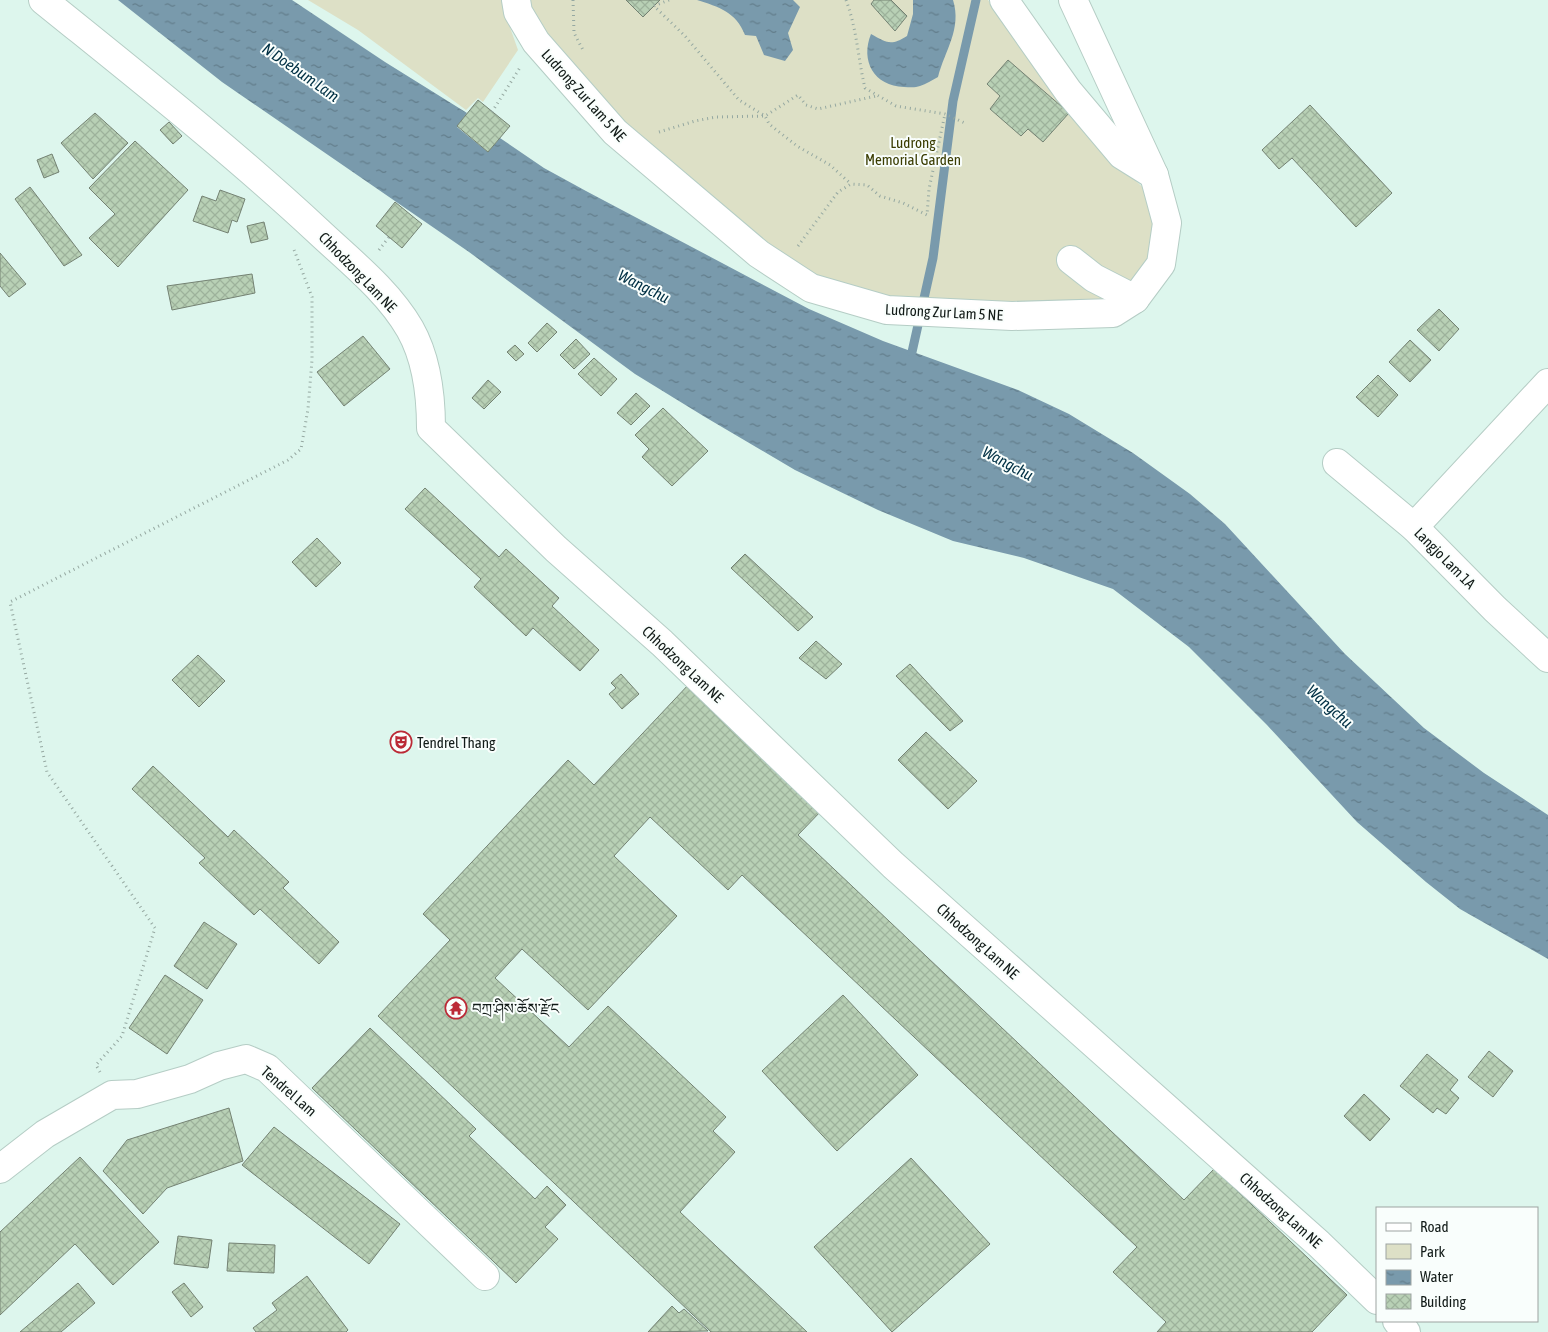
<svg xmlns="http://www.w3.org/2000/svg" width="1548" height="1332" font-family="'Asap Condensed','Noto Serif Tibetan',sans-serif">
<defs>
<pattern id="water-ripples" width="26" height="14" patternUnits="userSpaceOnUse" patternTransform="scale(1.25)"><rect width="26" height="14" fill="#799aac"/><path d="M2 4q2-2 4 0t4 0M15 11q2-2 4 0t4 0" fill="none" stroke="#627d8b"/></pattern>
<pattern id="building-cross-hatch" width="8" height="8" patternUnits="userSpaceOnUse" patternTransform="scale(1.25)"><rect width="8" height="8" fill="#b8d0b5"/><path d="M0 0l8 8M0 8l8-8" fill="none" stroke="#9db29b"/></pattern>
</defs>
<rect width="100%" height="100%" fill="#ddf6ed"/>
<g fill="#dde0c6">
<polygon points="308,0 504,0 506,16 518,50 483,102 478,98 466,110 358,30"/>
<polygon points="525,0 988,0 1109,156 1150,194 1159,222 1153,260 1112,303 1063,308 887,300 814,280 766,253 627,126 548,40"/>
</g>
<g fill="url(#water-ripples)">
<polygon points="118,0 292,0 385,62 467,113 457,127 488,152 500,138 544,168 586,191 809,309 883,341 1018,390 1069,414 1133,453 1190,494 1225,524 1345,654 1424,728 1484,773 1548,815 1548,959 1460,909 1426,882 1357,822 1267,725 1189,647 1113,589 1024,558 953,541 878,510 795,470 705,417 635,374 469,252 222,82"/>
<path d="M697 0H793L800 7 788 33 793 50 785 61 764 55 756 36 745 35C736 12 719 7 697 0Z"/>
<path d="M913 0H953C962 29 945 50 938 77 932 80 926 84 920 86 915 88 909 87 904 87 874 86 860 61 871 34 887 43 891 46 907 36L913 14Z"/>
</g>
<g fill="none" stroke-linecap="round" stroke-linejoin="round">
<polyline stroke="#799aac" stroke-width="9" points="912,352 933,258 953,101 976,0"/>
</g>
<g fill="url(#building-cross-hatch)" stroke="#748273">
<polygon points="626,0 660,0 643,17"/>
<polygon points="874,0 891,0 907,16 895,31 871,4"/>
<polygon points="1008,60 1069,113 1043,142 1028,129 1021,136 990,109 1000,96 987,84"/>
<polygon points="478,100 510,126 488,152 457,126"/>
<polygon points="1310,105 1392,193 1356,227 1292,158 1279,169 1262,150"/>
<polygon points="95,113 128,143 93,179 61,143"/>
<polygon points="169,122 182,136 173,144 160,130"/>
<polygon points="135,141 188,190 118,267 89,238 115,214 89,188"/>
<polygon points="52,154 59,172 44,178 37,160"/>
<polygon points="30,187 82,255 64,266 15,199"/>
<polygon points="220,190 245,199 237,222 232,220 228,233 193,221 202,196 216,201"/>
<polygon points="395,202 422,224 402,248 376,226"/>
<polygon points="264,222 268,239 251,243 247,226"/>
<polygon points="0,253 26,284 9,297 0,286"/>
<polygon points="252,274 255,293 172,310 167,286"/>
<polygon points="1439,309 1459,329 1439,351 1417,330"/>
<polygon points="547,323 557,332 537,352 528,343"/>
<polygon points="363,336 390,369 344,406 317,372"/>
<polygon points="576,339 590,354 574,369 560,355"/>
<polygon points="1410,340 1431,360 1410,382 1389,362"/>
<polygon points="515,345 524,354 516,361 507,352"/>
<polygon points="594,358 617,379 601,396 578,374"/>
<polygon points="1378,375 1398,395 1378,417 1356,397"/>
<polygon points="488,380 501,392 484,409 472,398"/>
<polygon points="636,393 650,406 631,425 617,413"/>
<polygon points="663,408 708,451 672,486 642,457 649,449 635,435"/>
<polygon points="425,488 499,557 506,549 559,598 552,606 599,650 580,671 533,628 526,636 474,587 481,579 405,509"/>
<polygon points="317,538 341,563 316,587 292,562"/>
<polygon points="745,554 813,617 798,631 731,568"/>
<polygon points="816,641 842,664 826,679 799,658"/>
<polygon points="198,655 225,681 199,707 172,680"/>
<polygon points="910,664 963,721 950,731 896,676"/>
<polygon points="621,674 639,694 622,709 609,694 616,688 611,683"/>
<polygon points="690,683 823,809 798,835 1184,1200 1214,1169 1347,1295 1312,1332 1157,1332 1166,1322 1113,1272 1137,1247 742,875 728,890 650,817 614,856 677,916 588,1010 522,949 495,978 569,1047 608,1006 726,1117 713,1131 735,1152 680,1212 807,1332 711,1332 378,1016 450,940 423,914 568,760 594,785"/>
<polygon points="926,732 977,781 948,809 898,760"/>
<polygon points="153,766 228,837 234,830 289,882 283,888 339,942 319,964 260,909 254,915 199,863 205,858 132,789"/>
<polygon points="204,922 237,944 207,989 174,966"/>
<polygon points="165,975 203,1000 167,1054 129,1028"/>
<polygon points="843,995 918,1075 837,1151 762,1071"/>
<polygon points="370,1028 476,1129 469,1136 535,1199 547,1186 566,1205 545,1227 558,1239 516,1283 312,1088"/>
<polygon points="1489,1051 1513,1071 1493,1097 1468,1077"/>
<polygon points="1427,1054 1458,1080 1450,1090 1459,1098 1446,1114 1437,1108 1433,1113 1400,1086"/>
<polygon points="1364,1094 1390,1119 1370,1141 1344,1116"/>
<polygon points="229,1108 243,1161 167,1188 143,1214 103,1171 127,1140"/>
<polygon points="274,1127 400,1224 369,1264 242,1165"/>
<polygon points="80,1157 159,1242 113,1285 75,1244 0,1315 0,1232"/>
<polygon points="911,1158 990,1244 892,1332 814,1247"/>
<polygon points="178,1236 212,1240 208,1268 174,1264"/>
<polygon points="229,1243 275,1245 274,1273 227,1271"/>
<polygon points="307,1276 348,1330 346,1332 256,1332 253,1328 277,1310 272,1303"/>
<polygon points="78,1283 95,1303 61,1332 20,1332"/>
<polygon points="184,1283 203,1307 191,1317 172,1292"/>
<polygon points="672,1306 679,1313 684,1309 708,1331 648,1332"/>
</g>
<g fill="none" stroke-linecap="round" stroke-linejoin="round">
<g stroke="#b5cdc5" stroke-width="30">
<g id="minor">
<path d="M43 0C137 76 231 150 319 232 351 262 388 291 410 329 427 359 431 394 431 428L556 549 662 643 893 865 1319 1244 1377 1300"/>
<polyline points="516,0 518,12 536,42 615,132 759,254 811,288 887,310 1012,316 1113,313 1135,299 1161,264 1167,223 1154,175 1073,0"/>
<polyline points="1004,0 1068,91 1122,155 1154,175"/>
<polyline points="1071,260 1094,278 1135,299"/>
<polyline points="1337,463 1414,527 1495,609 1548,658"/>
<polyline points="1414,527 1548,383"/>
<polyline points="0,1169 45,1134 112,1095 137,1094 190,1079 219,1066 246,1059 267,1068 485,1276"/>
<polyline points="1397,1321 1406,1332"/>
</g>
</g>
<g stroke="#95a8a1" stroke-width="3" stroke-dasharray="1 4" stroke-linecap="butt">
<polyline points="573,0 574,33 583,50"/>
<polyline points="669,0 654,6 685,36 739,100 765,116 769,124 797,146 830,165 851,184"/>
<path d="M846 0C857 29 858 59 865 88L896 106 945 114 967 124"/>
<polyline points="492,112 521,66"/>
<polyline points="659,132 695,121 716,117 765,116 798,95 806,105 818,109 876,96"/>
<polyline points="798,246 838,192 851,184 867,185 880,196 903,203 927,215 929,189 945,114"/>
<polyline points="379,250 389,237"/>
<polyline points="100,1072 96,1065 122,1036 155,928 47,772 10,602 288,460 301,449 308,409 312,360 312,297 293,247"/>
</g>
<use href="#minor" stroke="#fff" stroke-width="28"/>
</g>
<defs>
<g id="theatre-ring" transform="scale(1.125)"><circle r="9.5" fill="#f9fefc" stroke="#bb2a36" stroke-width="1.5"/><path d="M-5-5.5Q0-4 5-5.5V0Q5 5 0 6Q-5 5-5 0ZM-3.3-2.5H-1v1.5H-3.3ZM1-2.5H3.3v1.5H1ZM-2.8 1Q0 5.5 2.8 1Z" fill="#bb2a36"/></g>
<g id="temple-ring" transform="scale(1.125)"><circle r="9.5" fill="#f9fefc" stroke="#bb2a36" stroke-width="1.5"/><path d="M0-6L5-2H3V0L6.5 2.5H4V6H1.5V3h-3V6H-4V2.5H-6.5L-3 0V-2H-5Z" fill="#bb2a36"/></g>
</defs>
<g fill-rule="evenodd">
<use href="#theatre-ring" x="401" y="742"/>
<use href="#temple-ring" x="456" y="1008"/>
</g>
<g text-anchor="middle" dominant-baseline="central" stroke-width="4" stroke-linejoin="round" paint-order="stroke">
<g font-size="15" fill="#121b18" stroke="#f9fefc">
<text transform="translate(584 95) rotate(48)">Ludrong Zur Lam 5 NE</text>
<text transform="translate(358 272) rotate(46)">Chhodzong Lam NE</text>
<text transform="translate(944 312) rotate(3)">Ludrong Zur Lam 5 NE</text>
<text transform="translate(1445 558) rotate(45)">Langjo Lam 1A</text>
<text transform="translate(683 664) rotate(43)">Chhodzong Lam NE</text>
<text transform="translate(978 941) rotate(42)">Chhodzong Lam NE</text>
<text transform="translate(289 1091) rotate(41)">Tendrel Lam</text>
<text transform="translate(1281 1210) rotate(42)">Chhodzong Lam NE</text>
</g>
<g font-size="15" fill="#3a3c00" stroke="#f9fefc">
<text x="913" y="142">Ludrong<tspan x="913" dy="17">Memorial Garden</tspan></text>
</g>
<g font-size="15" fill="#121b18" stroke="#f9fefc" text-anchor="start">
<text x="417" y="742">Tendrel Thang</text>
<text x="472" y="1008">བཀྲ་ཤིས་ཆོས་རྫོང</text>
</g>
<g font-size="16" font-style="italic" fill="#003044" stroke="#f9fefc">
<text transform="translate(301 72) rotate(35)">N Doebum Lam</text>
<text transform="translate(644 286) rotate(27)">Wangchu</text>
<text transform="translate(1008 463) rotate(28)">Wangchu</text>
<text transform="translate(1330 706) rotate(42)">Wangchu</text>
</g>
</g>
<rect x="1376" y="1207" width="162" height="115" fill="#f9fefc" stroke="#9da3a1"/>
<rect x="1386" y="1223" width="25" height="8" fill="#ffffff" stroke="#9da3a1"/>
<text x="1420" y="1232" font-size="15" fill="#121b18">Road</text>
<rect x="1386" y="1244" width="25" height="15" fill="#dde0c6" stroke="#9da3a1"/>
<text x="1420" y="1257" font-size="15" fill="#121b18">Park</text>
<rect x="1386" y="1270" width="25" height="15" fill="url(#water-ripples)" stroke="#9da3a1"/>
<text x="1420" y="1282" font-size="15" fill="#121b18">Water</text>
<rect x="1386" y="1294" width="25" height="15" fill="url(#building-cross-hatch)" stroke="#9da3a1"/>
<text x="1420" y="1307" font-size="15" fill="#121b18">Building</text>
</svg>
